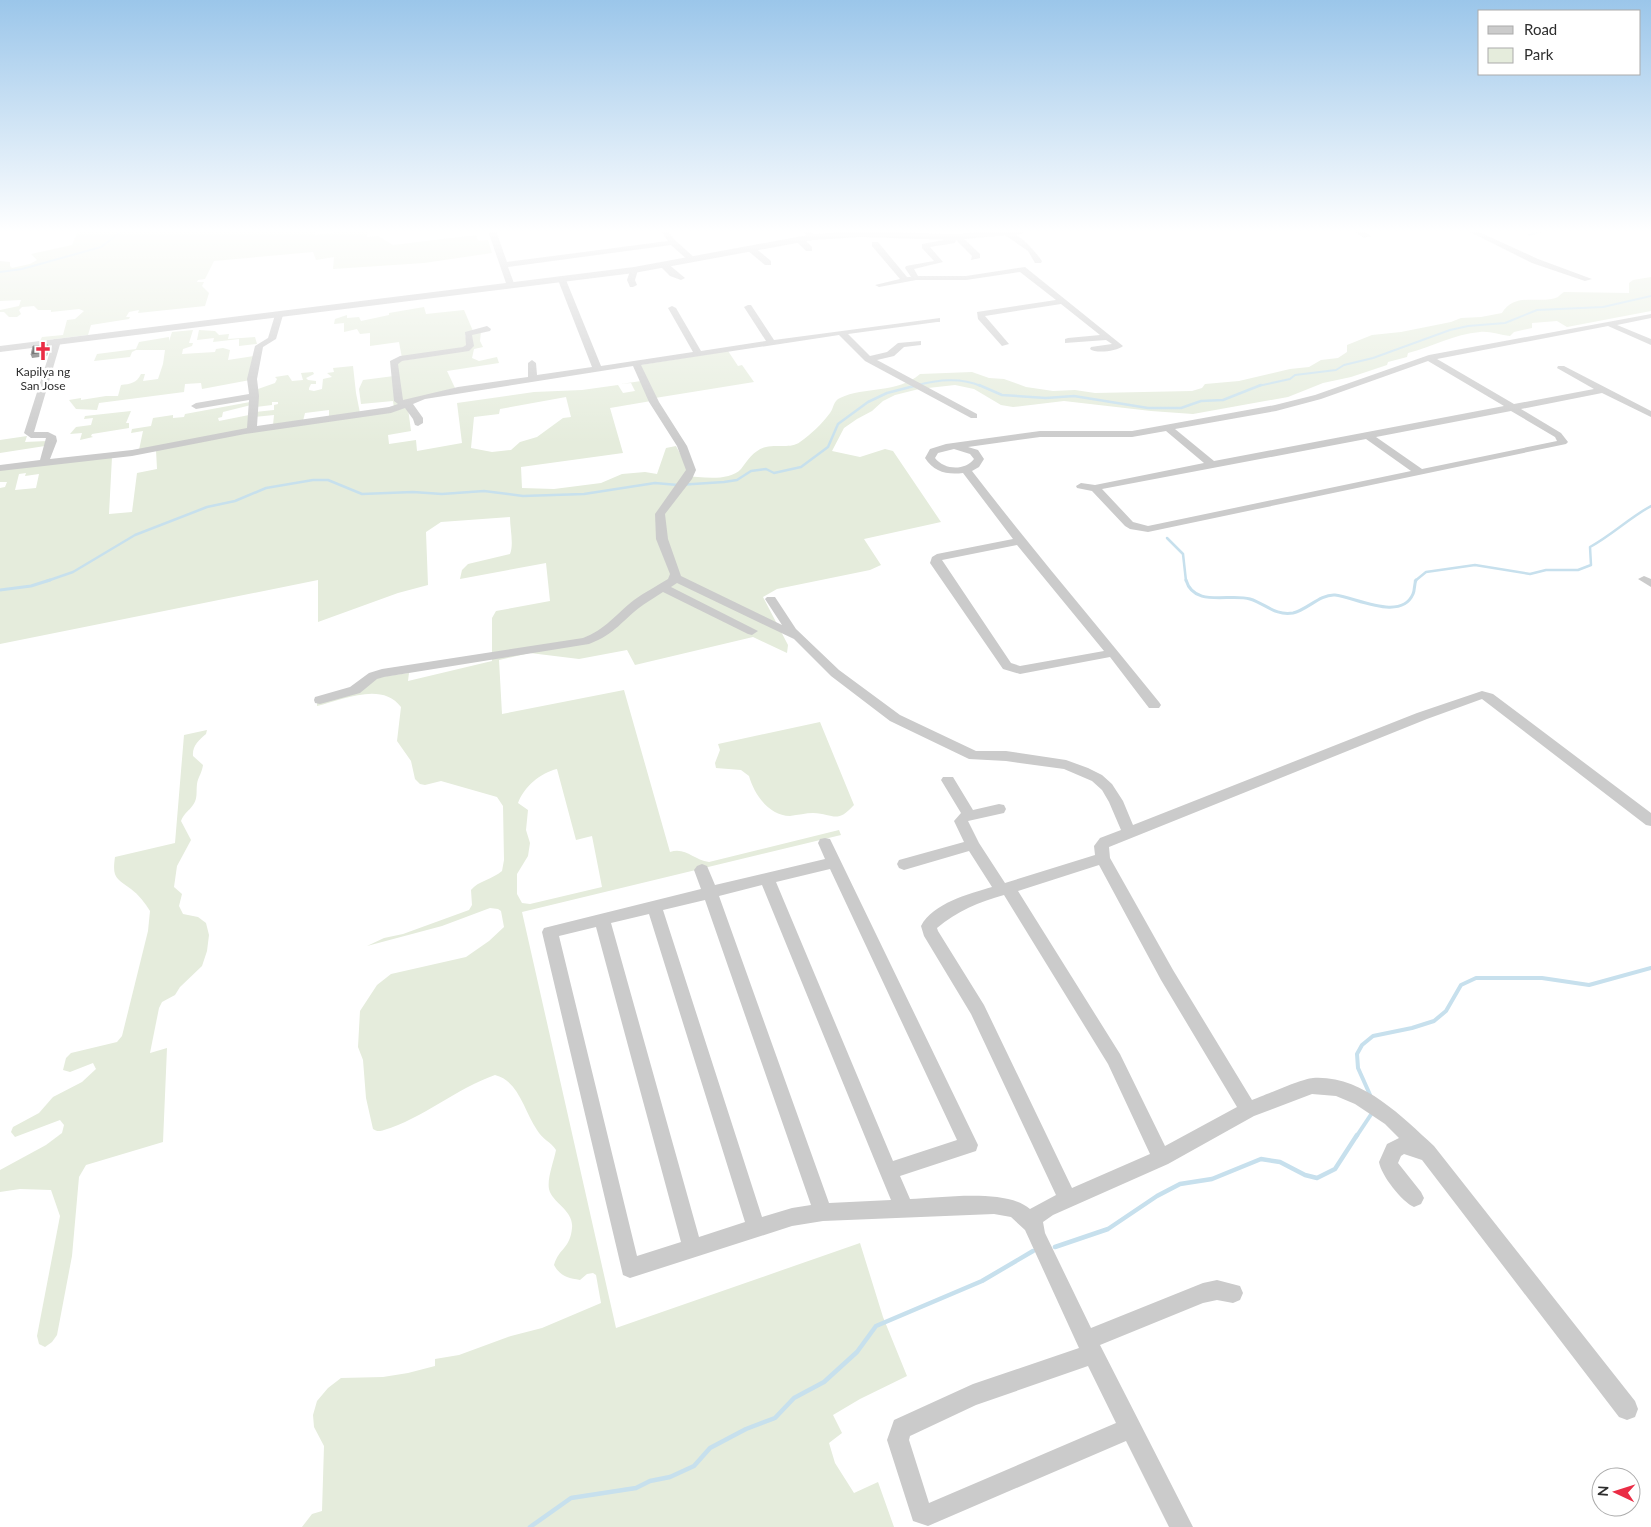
<svg xmlns="http://www.w3.org/2000/svg" width="1651" height="1527" font-family="Lato,sans-serif">
<rect width="100%" height="100%" fill="#fff"/>
<g fill="#e5ecdc" fill-rule="evenodd">
<polygon points="78,231 315,231 315,235 343,231 368,231 367,237 378,236 393,245 476,235 478,241 488,240 492,253 424,263 333,269 334,257 316,260 313,252 214,261 205,279 198,280 197,282 204,282 202,286 209,293 205,306 138,313 139,310 129,312 126,317 130,317 129,319 91,325 88,335 40,341 42,337 63,335 67,320 75,319 84,311 79,309 51,312 51,310 38,310 34,306 22,307 19,310 21,314 17,317 9,317 4,312 0,312 0,310 19,306 21,300 0,301 0,261 10,262 10,266 12,268 30,264 37,260 31,254 72,245"/>
<path d="M1651 277V311L1567 327 1557 321 1532 323V328L1514 332 1510 336C1500 335 1490 331 1480 332 1454 334 1432 347 1408 353L1407 357 1388 362 1387 365 1351 377 1323 383 1288 397 1193 414 1151 411 1064 401 1013 407 1001 405 974 389 955 385 919 389 895 395 883 401 872 411 857 419 844 428 832 451 860 457 885 449 893 451 941 522 864 539 881 565 870 570 777 589 763 597 788 645 787 653 753 637 635 665 627 650 579 659 530 653 499 660 502 714 624 690 670 852C686 847 693 860 709 862L839 830 841 835 522 912 616 1328 860 1243 883 1317 907 1376 860 1399 833 1415 842 1433 829 1443 835 1463 854 1493 878 1482 894 1527H302L312 1514 322 1511 324 1446 314 1427 313 1415 317 1401 328 1388 341 1378 383 1377 408 1373 435 1366V1359L459 1355 511 1336 542 1328 601 1303 596 1275 593 1273 587 1274 580 1280C568 1278 560 1276 554 1265 559 1248 570 1249 572 1228 574 1210 552 1203 549 1189 547 1178 554 1161 556 1150 551 1142 542 1139 537 1130 524 1111 519 1081 495 1075 457 1088 422 1119 384 1130 379 1132 376 1131 373 1129L366 1098 363 1060 358 1047 360 1011 377 985 391 974 466 957 489 941 504 927 501 911 498 909 490 908 442 926 367 946 384 938 403 934 469 910 472 905 471 890C478 881 493 879 502 871L504 860 503 806 497 797 441 781 425 785 420 784 415 779 411 761 397 741 401 707C382 681 342 700 317 706V703L373 678 409 673 408 681 492 661V618L496 611 550 601 546 563 460 579 462 570 468 564 510 554C514 544 510 529 510 517L441 522 426 532 428 585 398 593 318 622V580L0 644V488L5 487 7 482H0V469L112 457 109 514 132 512 137 473 157 469 156 450 225 436 406 407 408 408 411 431 388 435 389 444 416 440 417 451 462 443 457 403 534 392 582 390 618 385 623 393 635 391 631 383 621 384 641 381 651 401 610 408 623 453 521 467 522 488 554 489 601 483 622 474 645 472 657 474 666 448 676 446 687 467 685 476C701 477 729 482 741 469 748 460 754 450 766 447 777 444 791 449 800 442 811 434 822 424 830 413 834 408 833 401 840 398 865 386 897 394 920 374L972 372 989 378 1004 379 1026 387 1053 391 1075 390 1095 393 1192 391 1202 388 1205 384 1239 381 1290 369 1309 367 1321 360 1338 358 1347 352V345L1372 335 1401 332 1451 322 1461 318 1481 317 1502 313C1515 291 1541 305 1558 297 1560 295 1562 293 1564 292L1629 293V283L1633 280ZM566 397 571 417 563 418 537 437 520 442 511 450 492 452 471 448 474 417 499 414 500 409ZM26 473 25 476 39 474 36 488 15 490 19 474ZM557 769 576 840 592 836 602 887 530 904 522 903 517 894V874L528 856 530 843 526 830 528 810 518 803C524 787 540 773 557 769Z"/>
<polygon points="424,307 426,314 464,310 473,331 465,335 467,342 465,347 402,358 399,342 370,346 370,333 360,334 357,329 344,332 344,323 334,324 335,319 347,315 347,318 359,317 361,321 389,315 389,313"/>
<path d="M193 330 189 343H193L192 346 183 349 182 354 215 352 216 349 223 348 230 350 228 360 254 356 250 380 202 389 201 383 185 384 184 392 99 403 97 410 76 409 69 400 81 398V400L106 396H118L121 385C130 384 137 383 141 374H145L143 381 158 379 163 364 165 350H136L132 352 130 357 94 361 97 354 136 349 139 342 169 337V341L172 332Z"/>
<polygon points="199,330 215,331 219,335 229,334 228,339 255,337 257,344 239,346 239,339 213,342 214,338 197,340"/>
<polygon points="481,331 480,341 483,347 474,349 472,358 479,361 497,357 499,363 447,371 455,388 402,402 395,362 467,350 468,336"/>
<polygon points="728,351 738,366 742,365 754,382 655,398 640,365"/>
<polygon points="353,366 356,393 360,413 329,418 329,410 305,413 303,421 273,425 274,415 254,417 255,412 274,410 274,405 278,404 278,402 272,402 272,405 256,407 258,389 275,383 277,379 275,377 288,375 292,381 303,380 301,373 313,372 314,374 306,378 308,380 316,381 316,384 311,384 309,388 309,390 314,391 322,389 323,379 332,377 327,373 334,372 333,368"/>
<polygon points="394,376 400,404 394,408 393,401 361,404 359,389 363,380"/>
<polygon points="250,402 251,405 223,412 222,417 218,418 219,421 249,415 249,429 139,450 143,431 131,433 132,429 151,426 153,418 173,415 173,418 184,417 185,414"/>
<polygon points="131,411 126,423 129,423 129,428 92,434 91,436 93,437 80,440 82,433 70,434 76,427 91,425 93,418 84,419 85,416"/>
<polygon points="27,436 25,442 47,441 45,446 0,453 0,440"/>
<path d="M820 722 854 805C837 824 834 814 813 813 806 813 798 815 790 816 769 816 754 794 749 776L741 770 716 768 715 763 720 750 718 744Z"/>
<path d="M207 730 206 734C199 740 192 746 193 756L203 765C202 773 198 777 197 784 196 792 198 798 193 805 189 811 184 813 181 821L191 840 177 866 174 887 182 894 179 906 183 914 198 917 206 923 209 935 207 951 202 966 180 987 175 995 162 1002 159 1008 150 1053 167 1048 163 1142 86 1165 79 1177 72 1256 57 1335 52 1342 45 1347 39 1344 37 1336 60 1216 51 1190 20 1189 0 1192V1170L46 1145 62 1133 64 1125 60 1120 15 1137 11 1132 13 1127 39 1113 53 1097 82 1082 96 1069 93 1063 70 1072 63 1070 66 1058 71 1053 117 1042 122 1036 148 931 150 911C145 903 139 895 131 889 116 878 112 878 115 857L175 843 184 735Z"/>
</g>
<g fill="none" stroke-linecap="round" stroke-linejoin="round">
<g stroke="#c7e0ed" stroke-width="2">
<polyline points="1529,235 1543,231"/>
<polyline points="0,272 22,269 101,247 122,231"/>
<path d="M914 386C935 380 960 377 981 386"/>
<polyline points="1258,386 1290,379 1295,375 1336,370 1344,365 1373,358 1450,330 1468,326 1505,323 1537,310 1603,307 1651,296"/>
</g>
<g stroke="#c7e0ed" stroke-width="2.5">
<polyline points="979,385 1002,395 1046,398 1074,396 1148,408 1181,408 1201,401 1223,400 1261,385"/>
<polyline points="1167,538 1183,554 1186,581"/>
<polyline points="47,581 73,572 135,535 207,507 235,501 266,488 313,480 328,480 362,494 413,492 442,494 484,491 523,496 584,494 655,483 678,485 724,482 737,480 751,471 766,469 774,473 801,467 828,447 838,424 868,402 887,393 918,385"/>
<path d="M1415 581 1426 572 1475 565 1530 574 1546 570H1578L1591 565 1590 547C1612 535 1629 518 1651 506"/>
</g>
<g stroke="#c7e0ed" stroke-width="3">
<path d="M1186 580C1194 608 1230 593 1250 599 1266 604 1275 616 1293 613 1307 610 1320 594 1335 595 1355 597 1401 622 1413 594 1415 590 1414 584 1416 580"/>
<polyline points="0,590 31,586 50,580"/>
</g>
<g stroke="#c7e0ed" stroke-width="4">
<polyline points="1371,1097 1358,1068 1357,1054 1362,1045 1373,1036 1412,1028 1434,1021 1446,1011 1461,985 1476,978 1542,978 1589,985 1651,968"/>
<polyline points="1356,1137 1372,1113"/>
</g>
<g stroke="#c7e0ed" stroke-width="4.5">
<polyline points="1055,1247 1108,1229 1157,1196 1180,1184 1212,1179 1261,1159 1280,1162 1305,1175 1317,1178 1335,1169 1357,1135"/>
<polyline points="530,1527 571,1498 636,1488 650,1481 670,1477 694,1466 710,1448 746,1429 775,1418 794,1398 824,1382 857,1352 876,1326 982,1281 1033,1251"/>
</g>
<g fill="#cbcbcb" fill-rule="evenodd">
<polygon points="488,231 496,231 507,262 668,241 661,231 667,231 676,241 697,260 690,262 671,245 508,267 515,286 511,288 507,286"/>
<polygon points="802,231 810,231 817,237 810,239"/>
<path d="M1005 231C1018 231 1035 251 1042 261L1041 263H1035L1028 251 1005 235Z"/>
<polygon points="1354,231 1363,231 1371,236 1364,238"/>
<polygon points="1468,231 1477,231 1538,259 1592,279 1585,281 1532,263"/>
<path d="M950 235H960L980 254V258L971 260 972 256 956 240 955 243 930 247 943 262 914 269 918 276H966L1025 267 1123 346C1117 351 1096 354 1090 349L1091 347 1112 344 1106 340 1065 343V339L1068 338 1100 335 1061 304 985 316 1009 344 1002 346 978 319 977 312 1056 300 1020 272 966 280H916L879 287 875 285 900 279 872 246V242H878L907 277H911L905 268 906 266 934 261 922 248V244L949 239Z"/>
<polygon points="796,237 802,237 812,247 812,251 806,251 796,241"/>
<polygon points="747,246 753,246 771,261 771,265 765,265 747,250"/>
<polygon points="661,263 667,263 685,278 681,280 670,276 661,267"/>
<polygon points="631,268 638,270 635,280 637,285 633,287 630,287 627,280"/>
<path d="M559 278 566 280 601 366 693 352 668 308 672 306 676 308 701 351 766 341 744 307 748 305H751L774 340 940 318V322H937L848 334 870 356 887 352 898 343 921 341V345L904 347 894 356 877 360 977 414V418H971L865 361 839 335 641 365 659 402 687 446 696 470 692 479 665 514 668 539 681 576 782 625 765 599 767 597H775L796 629 839 670 900 715 976 751H1006L1066 760 1088 768 1102 775 1112 784 1123 801 1133 825 1417 713 1482 691 1493 694 1651 813V826L1646 825 1482 699 1427 719 1109 847 1110 858 1173 970 1252 1100C1266 1095 1301 1079 1313 1078 1362 1075 1401 1116 1434 1146L1635 1401 1638 1409 1635 1417 1627 1420 1619 1417 1422 1160 1404 1154 1401 1156 1398 1163 1421 1192 1424 1198 1421 1204 1414 1207C1402 1202 1381 1175 1379 1162L1387 1144 1399 1138 1385 1124 1355 1104 1336 1096 1312 1094 1254 1116 1168 1164 1053 1215 1043 1222 1045 1233 1091 1328 1203 1283 1217 1280 1240 1286 1243 1293 1240 1300 1233 1303 1217 1300 1203 1303 1100 1345 1193 1527H1169L1126 1441 928 1526 913 1521 887 1440 894 1420 973 1384 1079 1348 1025 1230 1011 1217 994 1214 823 1221 792 1226 630 1278 623 1275 542 932 544 928 701 889 694 870 697 866 702 864 707 866 715 885 825 859 818 843 820 839 825 838 830 839 978 1145 976 1151 900 1176 910 1199C940 1198 1007 1188 1030 1209L1056 1195 971 1014 924 936 921 926C933 903 969 894 992 887L969 851 904 870 899 868 897 864 899 860 964 842 954 821 961 813 941 780 943 777H953L973 810 999 804 1004 805 1006 809 1004 813 968 821 979 843 1005 883 1095 855 1094 846 1100 838 1121 830 1109 802 1102 790 1092 781 1064 769 1006 761 969 759 890 721 831 676 794 639 677 583 671 587 758 631 752 635 748 634 663 592C657 596 650 600 643 605 622 620 616 634 589 644L384 677 377 679 360 693 320 704 315 703 314 700 315 697 350 687 369 673 382 669 583 638C606 629 615 615 634 600 645 592 657 586 668 579L670 574 656 539 655 514 686 470 677 446 649 402 633 366 425 399 413 404 423 418V423L418 426 415 425 413 419 405 408 391 413 245 434 132 456 0 471V465L40 460 46 438H31L24 433 54 339 61 341 34 432H48L56 436 57 441 50 459 132 450 247 428 249 400 196 409 191 406 196 403 249 394 247 379 255 346 268 338 275 315 279 313 283 315 276 339 263 347 257 379 259 396 257 426 389 407 398 404 394 401 390 361 400 356 463 347 466 345 465 332 487 326 491 329 490 331 472 335 474 346 469 351 402 361 398 364 403 400 458 387 528 377V363L532 360 536 363 537 375 592 367 558 280ZM1099 865 1161 980 1237 1107 1165 1146 1120 1054 1018 891ZM830 869 957 1140 893 1161 776 882ZM762 885 879 1171 891 1200 829 1203 719 896ZM1004 895 1108 1064 1150 1154 1072 1188 984 1005 938 931 937 928C957 911 979 902 1004 895ZM705 900 811 1205 792 1208 762 1217 663 910ZM649 914 745 1222 699 1237 611 923ZM596 927 681 1242 637 1256 559 936ZM1088 1366 1116 1423 929 1503 909 1440 910 1436 976 1405Z"/>
<path d="M1651 314V318L1617 325 1651 339V345L1608 326 1437 359 1514 404 1594 389 1557 368 1558 366H1564L1651 411V417L1602 393 1521 409 1561 433 1568 442 1566 444 1148 532 1130 529 1125 526 1092 491 1077 488 1076 486 1081 483 1095 485 1204 463 1166 431 1132 437H1040L968 447 978 450 984 459 979 467 972 471C1032 549 1097 625 1159 702L1161 705 1159 708H1149L1110 657 1020 674 1003 669 930 563 932 557 937 554 1013 539 963 473C947 475 934 472 925 458L930 449 946 444 1040 431H1132L1275 405 1315 395 1429 355ZM1428 361 1504 406 1214 461 1175 429 1276 411 1321 399ZM1511 411 1555 437 1557 441 1422 469 1376 437ZM1366 439 1411 471 1148 526 1133 522 1102 489ZM954 449 970 454 974 459C965 471 944 470 935 458L938 453ZM1017 545 1104 651 1020 666 1011 663 942 560Z"/>
<polygon points="1644,576 1651,579 1651,587 1638,579"/>
</g>
<polygon fill="#cbcbcb" fill-rule="evenodd" points="860,231 953,234 997,231 1025,231 1021,234 953,240 860,237 813,240 634,273 0,352 0,346 634,267 813,234"/>
</g>
<polygon fill="#5b5b5b" points="48,345 49,348 47,356 32,358 31,355"/>
<polygon fill="#151515" stroke="#5b5b5b" points="48,345 45,353 31,355 33,346"/>
<linearGradient id="sky" x2="0" y2="1"><stop stop-color="#9bc6ea"/><stop offset="0.52" stop-color="#fff"/><stop offset="1" stop-color="#fff" stop-opacity="0"/></linearGradient>
<rect width="1651" height="444" fill="url(#sky)"/>
<defs>
<g id="church-bare" transform="scale(1.5)"><path d="M-1.2-6h2.4v3.5h3.3v2.4h-3.3V6h-2.4V-.1h-3.3v-2.4h3.3Z" fill="#ea2c45" stroke="#fff" stroke-width="2.5" paint-order="stroke"/></g>
</defs>
<g fill-rule="evenodd">
<use href="#church-bare" x="43" y="351"/>
</g>
<g text-anchor="middle" dominant-baseline="central" stroke-width="5" stroke-linejoin="round" paint-order="stroke">
<g font-size="12" fill="#2e2e2e" stroke="#fff">
<text x="43" y="371">Kapilya ng<tspan x="43" dy="14">San Jose</tspan></text>
</g>
</g>
<rect x="1478" y="10" width="162" height="65" fill="#ffffff" stroke="#ababab"/>
<rect x="1488" y="26" width="25" height="8" fill="#cbcbcb" stroke="#ababab"/>
<text x="1524" y="35" font-size="15" fill="#2e2e2e">Road</text>
<rect x="1488" y="48" width="25" height="15" fill="#e5ecdc" stroke="#ababab"/>
<text x="1524" y="60" font-size="15" fill="#2e2e2e">Park</text>
<g transform="translate(1616 1492) rotate(274)"><circle r="24" fill="#ffffff" stroke="#ababab"/>
<path d="M0-4L9 19L0 12L-9 19Z" fill="#ea2c45"/>
<text y="-8" font-size="14" font-weight="bold" text-anchor="middle" fill="#2e2e2e">N</text>
</g>
</svg>
